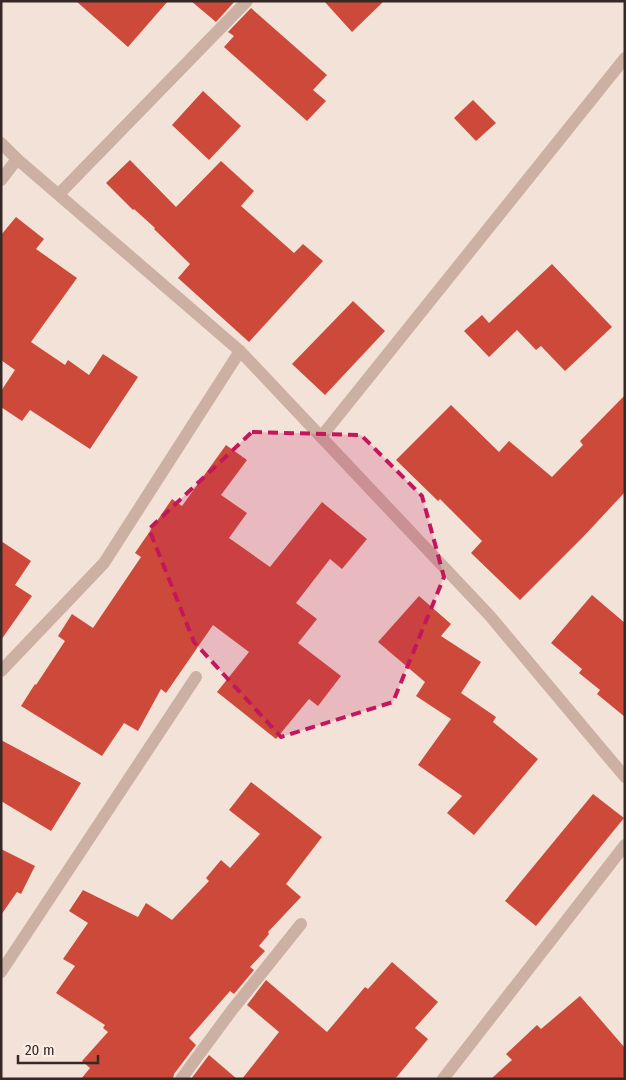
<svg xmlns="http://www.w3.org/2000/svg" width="626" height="1080" font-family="'Fira Sans Condensed',sans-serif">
<rect width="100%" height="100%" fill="#f2e2d7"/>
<g fill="#cd4a3b">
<polygon points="76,1 168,1 128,47"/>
<polygon points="191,1 235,1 216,22"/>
<polygon points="324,1 384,1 352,32"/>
<polygon points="251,8 327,75 313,90 326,101 307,121 224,47 234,36 228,32"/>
<polygon points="203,91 241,126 209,160 172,125"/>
<polygon points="473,100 496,123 476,141 454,118"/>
<polygon points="130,160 176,207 221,161 254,191 241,206 294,253 303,244 323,261 249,342 178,278 190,264 154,229 155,228 134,209 133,210 106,183"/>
<polygon points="16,217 44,239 36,249 77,278 31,342 65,365 68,360 89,375 103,354 138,377 90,449 30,410 22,421 1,407 1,391 15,370 1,360 1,235"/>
<polygon points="552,264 612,327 565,371 541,346 536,350 517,330 489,357 464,331 482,315 489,323"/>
<polygon points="353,301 385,331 325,395 292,364"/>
<polygon points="625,395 625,492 583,537 520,600 471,553 482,541 440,499 438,501 396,460 451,405 499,452 509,441 552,477 583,445 580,441"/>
<polygon points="226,445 247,460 221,495 247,513 229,538 270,567 322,502 367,539 342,569 330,559 296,603 317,619 298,643 341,676 318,706 309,699 276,739 217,692 249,652 213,625 166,693 161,689 138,731 124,723 102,756 21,706 35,684 36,685 65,641 58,636 72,614 93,628 141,557 135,553 172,499 182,506"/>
<polygon points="1,541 31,561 15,585 32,596 1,640"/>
<polygon points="592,595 625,623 625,717 597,694 600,690 579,673 582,669 551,643"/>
<polygon points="419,596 451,624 441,636 481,662 461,693 496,717 493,722 538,759 474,835 447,813 462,796 418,765 451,719 416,696 425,682 378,642"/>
<polygon points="1,740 81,783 51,831 1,801"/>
<polygon points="251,782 322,837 286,884 301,897 268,932 269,934 259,946 265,951 250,967 254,970 234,994 230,991 189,1038 196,1045 174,1074 173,1079 81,1079 90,1068 82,1061 108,1032 103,1028 105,1025 56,993 75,966 63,959 88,923 69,911 83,890 138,917 146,903 172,920 209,881 206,878 221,860 230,868 260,834 229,810"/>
<polygon points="593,794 624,818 536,926 505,901"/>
<polygon points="1,849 35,866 21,894 17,892 1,915"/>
<polygon points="392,962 438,1002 415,1028 428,1039 395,1079 242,1079 279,1032 247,1005 266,980 327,1032 365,987 368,989"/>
<polygon points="580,996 625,1048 625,1079 491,1079 512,1060 506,1054 537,1025 541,1029"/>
<polygon points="209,1055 237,1079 191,1079"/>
</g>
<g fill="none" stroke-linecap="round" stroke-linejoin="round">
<g stroke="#cbb0a3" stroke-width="12">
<polyline points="1,143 17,159 240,351 490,616 625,777"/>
<polyline points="1,180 17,159"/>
<polyline points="59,194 247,1"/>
<polyline points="321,437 625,58"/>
<polyline points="1,671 104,563 240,351"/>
<polyline points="1,972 196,677"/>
<polyline points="181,1079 232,1010 301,924"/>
<polyline points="443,1079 625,845"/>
</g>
</g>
<path fill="#c2185b" fill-opacity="0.2" stroke="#c2185b" stroke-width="4" stroke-dasharray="10 6" stroke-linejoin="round" d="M252 432 361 435 422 496 444 577 393 702 281 737 194 642 149 529Z"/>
<rect width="626" height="1080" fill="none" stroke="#352825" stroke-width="5"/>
<path d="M18 1055v8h80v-8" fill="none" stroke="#352825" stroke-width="2.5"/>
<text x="25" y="1055" font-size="15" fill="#352825" stroke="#faede4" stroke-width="4" paint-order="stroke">20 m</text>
</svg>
